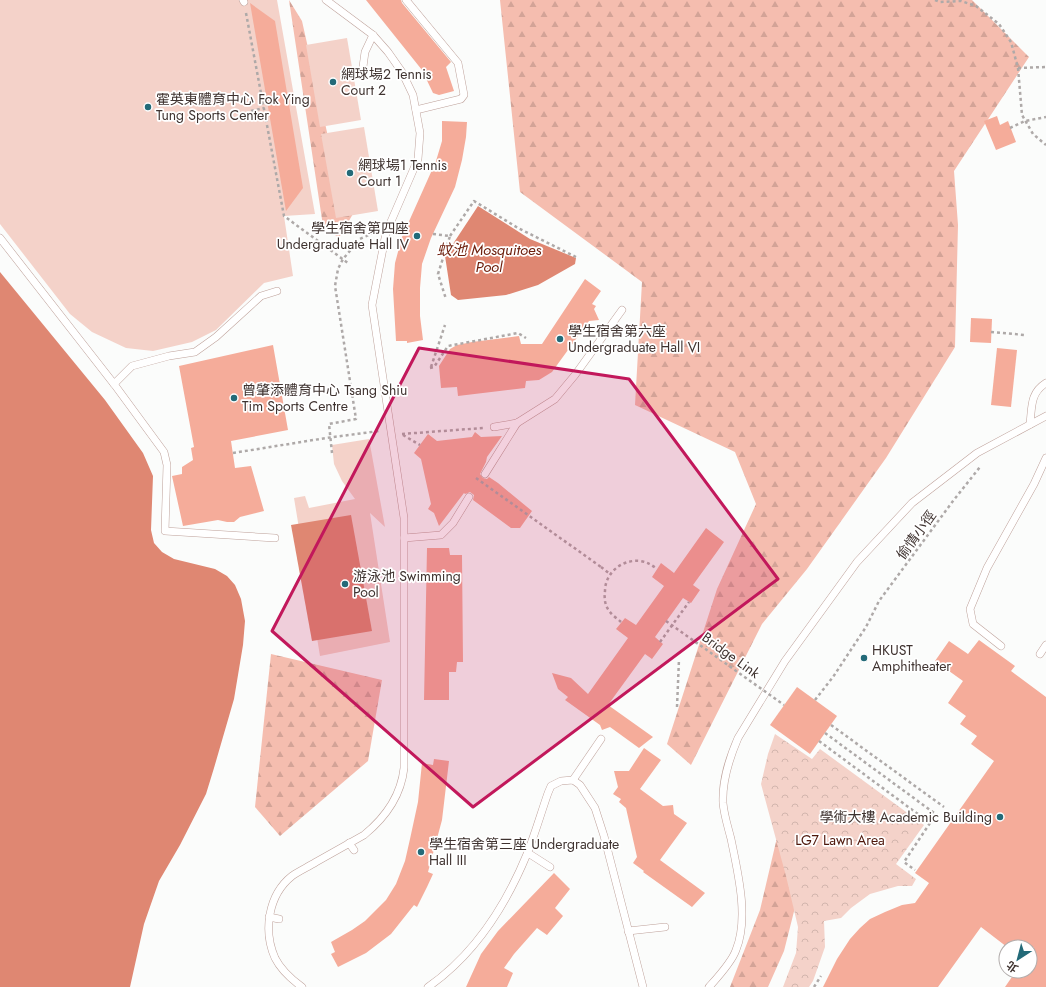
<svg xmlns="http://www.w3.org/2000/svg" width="1046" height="987" font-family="Jost,'Noto Sans TC',sans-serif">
<defs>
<pattern id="forest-firs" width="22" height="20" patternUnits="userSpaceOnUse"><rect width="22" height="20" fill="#f5bdaf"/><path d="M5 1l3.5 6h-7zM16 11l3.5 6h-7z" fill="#d3a397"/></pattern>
<pattern id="park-crowns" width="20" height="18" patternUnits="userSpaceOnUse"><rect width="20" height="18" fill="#f4d2c9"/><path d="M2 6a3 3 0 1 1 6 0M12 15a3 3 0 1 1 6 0" fill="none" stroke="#d2b5ad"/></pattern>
</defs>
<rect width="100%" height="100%" fill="#fbfcfb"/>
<g fill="url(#forest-firs)">
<polygon points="289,0 302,21 342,199 361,200 339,238 323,226"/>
<polygon points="500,0 972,0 1029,57 954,171 958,225 955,347 886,458 807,569 762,624 691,765 667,744 717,589 756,504 735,452 635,405 642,282 520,192"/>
<polygon points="271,654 382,680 368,761 280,836 255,807"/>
<polygon points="790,782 810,848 784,951 768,987 730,987 760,910"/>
</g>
<polygon fill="url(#park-crowns)" points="775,734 812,759 820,749 924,825 896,864 916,879 912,886 898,886 870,894 851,908 841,918 824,921 825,947 813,981 809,987 783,987 796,953 798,927 786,876 761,784 768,754"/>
<g fill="#f4d2c9">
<polygon points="0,0 277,0 315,214 284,216 293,276 264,283 216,330 192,342 153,351 126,348 92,332 70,314 0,224"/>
<polygon points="347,38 361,120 320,127 306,45"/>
<polygon points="364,127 378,211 336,218 321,134"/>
<polygon points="369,439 385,527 370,513 390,642 320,656 294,498 305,496 309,508 355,499 342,481 334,464 332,445"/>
</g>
<g fill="#df8772">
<polygon points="478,206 530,239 576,258 575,264 538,285 506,295 458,300 451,295 445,256"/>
<polygon points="0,272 105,400 143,453 153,476 151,530 154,543 162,552 174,559 215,569 227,576 235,585 241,599 245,621 243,645 234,699 214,768 206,794 180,845 159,881 144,924 130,987 0,987"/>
<polygon points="351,515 372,631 312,641 291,525"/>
</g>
<g fill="#f5ac9a">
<polygon points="366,0 401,0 402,3 451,62 446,67 454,91 439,95 433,93 422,70"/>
<polygon points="250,3 275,21 303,188 286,211"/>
<polygon points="997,116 1000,125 1008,121 1016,142 996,150 984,121"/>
<polygon points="442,121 467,122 466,137 462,160 455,187 431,238 422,264 420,288 420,316 423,340 407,343 407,341 396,341 393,289 395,263 402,237 436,161 442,141"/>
<polygon points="585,279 601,291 592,304 596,306 594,309 599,320 589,321 552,372 539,380 526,381 525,388 458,396 457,387 441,388 439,366 450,349 457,345 472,342 519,336 521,344 542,344"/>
<polygon points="971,318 992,319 991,343 970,342"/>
<polygon points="273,345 288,430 231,441 235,468 251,466 264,511 240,517 234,522 227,522 218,520 183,526 172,476 182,474 182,467 193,460 191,448 194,447 179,366"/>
<polygon points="997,348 1017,350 1011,407 991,405"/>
<polygon points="475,432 481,437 502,436 487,457 486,462 480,474 483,478 487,479 489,477 498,483 532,511 520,528 511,528 473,500 474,495 470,492 465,494 464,493 439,526 434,513 428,509 431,504 421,459 414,453 428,434 437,441 472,437"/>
<polygon points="706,528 724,542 693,585 700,590 691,603 683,598 655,637 663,644 652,659 645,654 608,705 653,737 639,748 610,727 602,730 600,725 565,700 568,697 558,689 552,673 571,678 588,694 628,638 616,629 625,618 636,625 664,586 652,577 661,563 674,573"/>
<polygon points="427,548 449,548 450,555 462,555 463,662 457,662 456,672 449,672 449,700 424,700"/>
<polygon points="979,640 1015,666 1011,671 1046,697 1046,987 1005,987 1016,971 1030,971 1030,952 1034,947 1007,947 981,927 938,987 823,987 837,959 850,939 860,928 870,919 885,912 902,905 915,903 929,883 915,873 994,761 971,744 977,736 960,724 966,716 948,703 963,681 935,661 949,641 968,654"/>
<polygon points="797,687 837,716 810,754 770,725"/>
<polygon points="644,748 661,760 640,789 663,806 673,805 674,814 687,823 660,860 705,893 692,907 643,872 644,871 633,863 637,857 626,808 619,802 621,799 613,794 618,787 614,771 629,771"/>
<polygon points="434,759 449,761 442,820 428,872 433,874 427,887 417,907 414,905 391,934 366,953 338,967 331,954 335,952 331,942 352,930 365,921 386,900 396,884 405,861 410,839 418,802 422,763 433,765"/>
<polygon points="554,873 570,889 555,908 563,916 547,935 537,928 514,954 504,968 513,973 507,987 466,987 481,954 498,931"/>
</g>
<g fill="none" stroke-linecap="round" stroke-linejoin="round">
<g stroke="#bea19a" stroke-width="8">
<g id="service">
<polyline points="243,0 244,2"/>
<polyline points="406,0 458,63 464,95 461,99 416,110"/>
<polyline points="362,74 365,52 373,35"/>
<polyline points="0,238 114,384 164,452 167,465 165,531 275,538"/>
<polyline points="114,384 132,366 169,356 195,352 216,337 261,296 277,291"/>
<path d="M1030 424C1032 407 1030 393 1046 383"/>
<polyline points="494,427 517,423 555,399 575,375 622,310"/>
<polyline points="485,474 517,423"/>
<polyline points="404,538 441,535 453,523 469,497"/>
<polyline points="1001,646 973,624 970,609 987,568 1034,484 1046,458"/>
<polyline points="1040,654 1046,645"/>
<polyline points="573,780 601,739"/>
<polyline points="349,843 354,850"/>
<polyline points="528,853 550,867"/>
<polyline points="269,917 279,919"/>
<polyline points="628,931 665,927"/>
<path d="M302 987C291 979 281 970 275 958 263 931 268 895 292 876 299 871 308 867 316 862 332 853 348 844 364 835 386 817 401 796 404 768V518L372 305 386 233 418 159 420 133 413 95 402 72 388 52 373 35 326 0"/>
<path d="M428 987C474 955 506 905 527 854 535 834 541 813 548 793L551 786 561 781 573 780 580 785 595 808 604 836 643 987"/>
<path d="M709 987C717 978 732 962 736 950 749 918 738 873 731 839 728 827 724 815 723 803 722 780 729 759 738 738L785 661 857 562 912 503 977 453 1046 416"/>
</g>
</g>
<g stroke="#aea9a8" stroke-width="2.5" stroke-dasharray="3 3" stroke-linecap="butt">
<polyline points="935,0 940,2 961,1 976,6 999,24 1011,42 1018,68 1022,115 1033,134 1046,145"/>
<polyline points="246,13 284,216 348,263"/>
<polyline points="1018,68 1046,67"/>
<polyline points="251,111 264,108"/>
<polyline points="1010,128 1025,121 1046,117"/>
<polyline points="433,234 450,236 438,274 446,299"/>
<polyline points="450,236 474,201 518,228 576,257"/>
<polyline points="991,332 1025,335"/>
<polyline points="431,367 445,325"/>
<polyline points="430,368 434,367 448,346 518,333 526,338"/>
<polyline points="402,434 483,428"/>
<polyline points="403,435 420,445"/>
<polyline points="233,453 326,438 379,431"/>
<polyline points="332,453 329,424 356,419 335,286 338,269 343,259 360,239 375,232"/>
<polyline points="601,567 610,574"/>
<path d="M621 622C618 619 613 616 610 612 605 606 604 599 605 591 605 573 622 559 640 561 647 562 652 565 657 569"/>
<polyline points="660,642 689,602"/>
<polyline points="815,700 833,677 866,627 879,601 953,501 980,467"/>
<polyline points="677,707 679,659"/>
<polyline points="831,725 944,807"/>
<polyline points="825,733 941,818"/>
<polyline points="819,741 930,823 904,862 915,870"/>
<polyline points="814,987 821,976"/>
</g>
<use href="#service" stroke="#fff" stroke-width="7"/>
<g stroke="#aea9a8" stroke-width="2.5" stroke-dasharray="3 3" stroke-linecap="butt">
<polyline points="476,478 601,567"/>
<polyline points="666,621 784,705"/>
</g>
</g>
<path fill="#c2185b" fill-opacity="0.2" stroke="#c2185b" stroke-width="3" stroke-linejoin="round" d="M419 348 629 379 778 579 473 807 272 631Z"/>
<g fill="#236a78" stroke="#fff" stroke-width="1.5">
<circle cx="333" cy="82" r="4"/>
<circle cx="148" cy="107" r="4"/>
<circle cx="350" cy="173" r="4"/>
<circle cx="417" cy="236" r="4"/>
<circle cx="560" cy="339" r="4"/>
<circle cx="234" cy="398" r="4"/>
<circle cx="345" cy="584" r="4"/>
<circle cx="864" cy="658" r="4"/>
<circle cx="1000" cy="817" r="4"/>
<circle cx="421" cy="852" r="4"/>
</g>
<g text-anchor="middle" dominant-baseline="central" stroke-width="3.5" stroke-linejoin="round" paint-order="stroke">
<g font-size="14" fill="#3f3330" stroke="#fff" text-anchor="start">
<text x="341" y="74">網球場2 Tennis<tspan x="341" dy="16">Court 2</tspan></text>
<text x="156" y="99">霍英東體育中心 Fok Ying<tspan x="156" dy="16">Tung Sports Center</tspan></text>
<text x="358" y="165">網球場1 Tennis<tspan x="358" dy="16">Court 1</tspan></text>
<text x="409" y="228" text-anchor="end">學生宿舍第四座<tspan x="409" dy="16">Undergraduate Hall IV</tspan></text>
<text x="568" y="331">學生宿舍第六座<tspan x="568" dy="16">Undergraduate Hall VI</tspan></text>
<text x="242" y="390">曾肇添體育中心 Tsang Shiu<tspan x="242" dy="16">Tim Sports Centre</tspan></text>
<text x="353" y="576">游泳池 Swimming<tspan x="353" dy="16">Pool</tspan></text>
<text x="872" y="650">HKUST<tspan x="872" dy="16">Amphitheater</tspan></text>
<text x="992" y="817" text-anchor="end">學術大樓 Academic Building</text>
<text x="429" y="844">學生宿舍第三座 Undergraduate<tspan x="429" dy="16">Hall III</tspan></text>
</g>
<g font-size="14" fill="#3f3330" stroke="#fff">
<text transform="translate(916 535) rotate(-54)">偷情小徑</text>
<text transform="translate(731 655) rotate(36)">Bridge Link</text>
</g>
<g font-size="14" fill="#4e170b" stroke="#fff">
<text x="840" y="840">LG7 Lawn Area</text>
</g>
<g font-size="15" font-style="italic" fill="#6f210f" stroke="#fff">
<text x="489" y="250">蚊池 Mosquitoes<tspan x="489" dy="17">Pool</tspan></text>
</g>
</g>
<g transform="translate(1018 959) rotate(216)"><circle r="19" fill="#ffffff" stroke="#b2adac"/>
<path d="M0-3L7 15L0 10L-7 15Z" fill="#236a78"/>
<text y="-6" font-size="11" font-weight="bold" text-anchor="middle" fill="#3f3330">北</text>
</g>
</svg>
